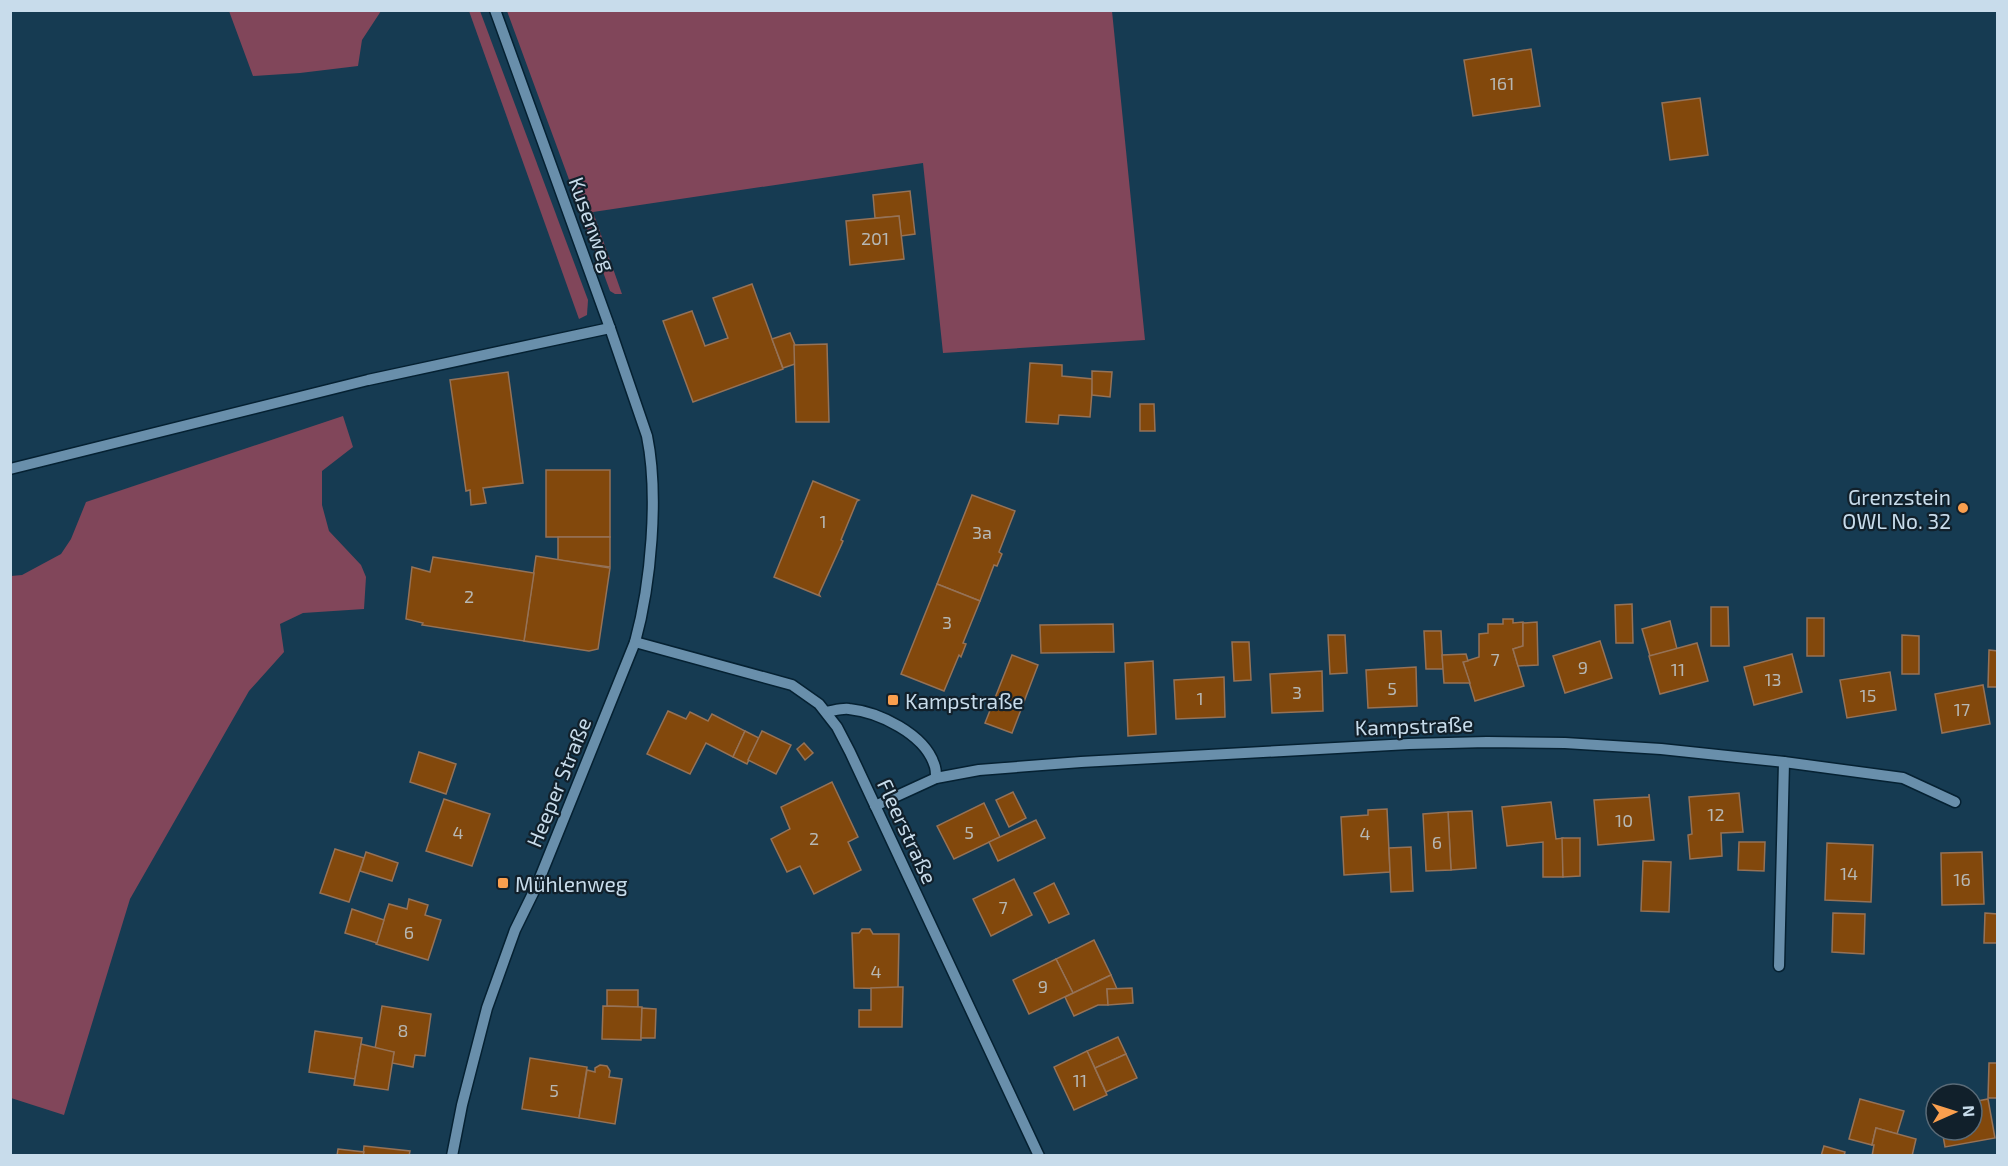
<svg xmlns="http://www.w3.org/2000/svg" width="2008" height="1166" font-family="'Exo 2',sans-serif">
<rect width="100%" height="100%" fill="#163b52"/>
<g fill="#81465a">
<polygon points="229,11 381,11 362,40 358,66 300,73 253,76"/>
<polygon points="469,11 480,11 588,300 587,315 579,319"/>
<polygon points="507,11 1112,11 1145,340 943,353 923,163 593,212 622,294 615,294 610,291"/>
<polygon points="343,416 353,447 322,471 322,505 329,531 361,565 366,577 364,609 303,613 280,624 284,652 249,691 130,899 64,1115 11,1098 11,576 22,575 61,554 71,539 86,502"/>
</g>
<g fill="#82480c" stroke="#957257" stroke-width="1.5">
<polygon points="1531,49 1540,106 1473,116 1464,60"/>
<polygon points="1700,98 1708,155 1670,160 1662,103"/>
<polygon points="910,191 915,234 901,236 899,216 875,218 873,195"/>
<polygon points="899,216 904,259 850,265 846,221"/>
<polygon points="752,284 783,369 693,402 663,321 692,311 705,346 728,338 713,298"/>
<polygon points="790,333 795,345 795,364 783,368 772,339"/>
<polygon points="827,344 829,422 796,422 794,345"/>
<polygon points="1030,363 1062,365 1062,376 1093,379 1090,417 1059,415 1058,424 1026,422"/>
<polygon points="1092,371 1112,372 1110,397 1092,395"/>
<polygon points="508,372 523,483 483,488 486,503 471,505 470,490 466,491 450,380"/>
<polygon points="1140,404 1154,404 1155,431 1140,431"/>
<rect x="546" y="470" width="64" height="67"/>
<polygon points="813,481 859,500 857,501 841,540 843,541 819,594 820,596 774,577"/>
<polygon points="972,495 1015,511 999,552 1002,554 997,566 994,565 980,601 937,584"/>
<polygon points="558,537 610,537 610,567 558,560"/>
<polygon points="536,556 610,568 598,649 589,651 524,641"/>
<polygon points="433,557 534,573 524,641 422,625 423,623 406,619 412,567 430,572"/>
<polygon points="937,584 980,601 963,643 966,644 961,657 959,655 944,691 901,674"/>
<polygon points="1632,604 1633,643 1616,643 1615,605"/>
<polygon points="1711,607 1728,607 1729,646 1711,646"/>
<rect x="1807" y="618" width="17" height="38"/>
<polygon points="1503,619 1513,619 1513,623 1523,622 1523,646 1513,649 1524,686 1475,701 1463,662 1479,657 1479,634 1488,633 1488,624 1503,624"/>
<polygon points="1670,621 1677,649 1650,656 1642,629"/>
<polygon points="1537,622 1538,665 1518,666 1513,649 1523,646 1523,623"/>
<polygon points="1113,624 1114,652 1041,653 1040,625"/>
<polygon points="1424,631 1441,631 1443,669 1426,669"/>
<polygon points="1328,635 1345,635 1347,673 1330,674"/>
<polygon points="1902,635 1919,636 1919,674 1902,674"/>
<polygon points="1600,641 1612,678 1565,693 1553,656"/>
<polygon points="1232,642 1249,642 1251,680 1234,681"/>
<polygon points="1697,643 1708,681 1660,694 1649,656"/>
<polygon points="1989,650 1998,651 1998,687 1988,687"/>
<polygon points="1466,654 1468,661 1463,662 1470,683 1444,683 1442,655"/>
<polygon points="1792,654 1802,692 1754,705 1744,667"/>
<polygon points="1012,655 1038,665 1012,733 985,723"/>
<polygon points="1153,661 1156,734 1128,736 1125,663"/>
<polygon points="1416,667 1417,706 1368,708 1366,670"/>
<polygon points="1322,671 1323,711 1272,713 1270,674"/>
<polygon points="1890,672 1896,710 1847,718 1840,680"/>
<polygon points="1224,677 1225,717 1176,719 1174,680"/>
<polygon points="1983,685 1990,724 1942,733 1935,694"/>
<polygon points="668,711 686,719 690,712 708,721 712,714 745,731 733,757 706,743 690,774 647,754"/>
<polygon points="745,731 759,738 747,764 733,757"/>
<polygon points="762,731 791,745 776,774 748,760"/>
<polygon points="804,743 813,753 805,760 797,749"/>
<polygon points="419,752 456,764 446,794 410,782"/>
<polygon points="832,782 858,837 848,842 861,870 814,894 800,866 787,872 771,839 790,829 781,807"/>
<polygon points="1013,792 1026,818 1009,827 996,800"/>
<polygon points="1739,793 1743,832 1721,833 1722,856 1690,859 1688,835 1692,834 1689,797"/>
<polygon points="1649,794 1654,840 1598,845 1594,800 1649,797"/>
<polygon points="444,799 490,814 472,866 426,851"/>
<polygon points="1551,802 1556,839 1563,838 1563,877 1543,877 1543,842 1507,846 1502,807"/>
<polygon points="984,803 1000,837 954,859 937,826"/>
<polygon points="1387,809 1390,872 1344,875 1341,817 1368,815 1368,810"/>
<polygon points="1472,811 1476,868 1451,870 1448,812"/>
<polygon points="1448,812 1451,870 1426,871 1423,814"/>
<polygon points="1036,820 1045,838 998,861 989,842"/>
<polygon points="1562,838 1580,838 1580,876 1563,877"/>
<polygon points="1739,842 1765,842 1764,871 1738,870"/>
<polygon points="1827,843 1873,845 1871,902 1825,900"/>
<polygon points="1411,847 1413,891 1391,892 1389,848"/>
<polygon points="335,849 364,858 349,902 320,893"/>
<polygon points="366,852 398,863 392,881 360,871"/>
<polygon points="1982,852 1984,904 1942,905 1941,853"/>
<polygon points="1643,861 1671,862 1669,912 1641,911"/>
<polygon points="1014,879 1032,915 991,936 973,899"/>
<polygon points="1054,883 1069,914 1049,923 1034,893"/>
<polygon points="409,899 428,905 425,915 441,920 428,960 376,944 389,904 407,909"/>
<polygon points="352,909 384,920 377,943 345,933"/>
<polygon points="1833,913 1865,914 1864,954 1832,952"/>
<polygon points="1985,913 1998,914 1998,943 1984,943"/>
<polygon points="862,929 870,929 873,934 899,934 898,989 854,988 852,933 859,933"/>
<polygon points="1094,940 1111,975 1073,993 1056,959"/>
<polygon points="1056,959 1073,993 1029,1014 1013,980"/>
<polygon points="1111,975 1117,989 1107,989 1108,1005 1098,1005 1074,1016 1065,997"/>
<polygon points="898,987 903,987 902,1027 859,1027 859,1010 871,1010 871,988"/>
<polygon points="1132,988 1133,1003 1108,1005 1107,989"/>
<polygon points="607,990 638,990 638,1007 607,1006"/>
<polygon points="382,1006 431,1014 425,1056 415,1055 413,1067 392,1063 394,1052 375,1049"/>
<polygon points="603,1006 642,1007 641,1040 602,1039"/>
<polygon points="642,1008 656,1009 655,1038 641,1038"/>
<polygon points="315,1031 362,1038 355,1079 309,1072"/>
<polygon points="1118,1037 1126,1054 1095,1068 1087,1051"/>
<polygon points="361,1044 394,1052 388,1090 354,1085"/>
<polygon points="1087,1051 1107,1095 1074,1110 1054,1067"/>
<polygon points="1126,1054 1137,1078 1106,1092 1095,1068"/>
<polygon points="530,1058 587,1067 579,1118 522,1109"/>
<polygon points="1989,1063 1998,1063 1998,1098 1988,1098"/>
<polygon points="600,1065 607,1066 610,1071 609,1077 622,1079 615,1124 579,1118 587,1070 595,1072 595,1068"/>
<polygon points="1860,1099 1904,1111 1897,1134 1876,1128 1872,1145 1849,1139"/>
<polygon points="1988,1099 1995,1138 1945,1147 1942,1130 1972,1130 1972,1102"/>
<polygon points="1876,1128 1916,1139 1912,1156 1872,1156 1874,1145 1872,1145"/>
<polygon points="364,1146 410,1151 409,1156 363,1156"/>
<polygon points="1824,1146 1845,1152 1844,1156 1821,1156"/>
<polygon points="338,1149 364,1152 363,1156 337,1156"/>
</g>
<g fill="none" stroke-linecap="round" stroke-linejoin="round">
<g stroke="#052132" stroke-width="13">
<g id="minor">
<polyline points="10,469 368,380 610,328"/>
<polyline points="635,642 792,685 819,704 837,727 850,752 1039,1156"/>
<path d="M826 712C833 711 842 708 849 709 879 712 924 734 934 764 936 768 936 773 936 778"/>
<polyline points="875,806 936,778 979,770 1081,762 1409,744 1487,742 1565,743 1661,749 1784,762 1903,778 1955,802"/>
<polyline points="1779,966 1784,762"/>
<path d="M452 1156 462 1105 487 1008 515 930 537 885 635 642C651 584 659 495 647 436L610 328 495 10"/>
</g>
</g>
<use href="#minor" stroke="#698fab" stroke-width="10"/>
</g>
<g fill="#fa9f4e" stroke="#11202b" stroke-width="2">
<circle cx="1963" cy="508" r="6"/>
<rect x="887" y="694" width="12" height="12" rx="3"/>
<rect x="497" y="877" width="12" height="12" rx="3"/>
</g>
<g text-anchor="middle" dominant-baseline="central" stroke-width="4.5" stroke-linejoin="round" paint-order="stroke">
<g font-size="18" fill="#b6b7b3">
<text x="1502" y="83">161</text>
<text x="875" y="238">201</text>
<text x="823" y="521">1</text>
<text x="982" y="532">3a</text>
<text x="469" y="596">2</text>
<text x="947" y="622">3</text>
<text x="1495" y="659">7</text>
<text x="1583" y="667">9</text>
<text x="1678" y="669">11</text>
<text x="1773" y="679">13</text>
<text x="1392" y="688">5</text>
<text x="1297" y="692">3</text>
<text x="1868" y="695">15</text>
<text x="1200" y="698">1</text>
<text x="1962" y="709">17</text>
<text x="1716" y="814">12</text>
<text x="1624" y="820">10</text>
<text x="458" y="832">4</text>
<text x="969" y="832">5</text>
<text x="1365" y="833">4</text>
<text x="814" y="838">2</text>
<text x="1437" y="842">6</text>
<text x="1849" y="873">14</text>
<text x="1962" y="879">16</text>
<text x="1003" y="907">7</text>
<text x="409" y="932">6</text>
<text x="876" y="971">4</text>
<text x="1043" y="986">9</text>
<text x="403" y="1030">8</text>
<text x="1080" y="1080">11</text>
<text x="554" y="1090">5</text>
</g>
<g font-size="21" fill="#c8dceb" stroke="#11202b">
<text transform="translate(593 224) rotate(70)">Kusenweg</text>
<text transform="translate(1414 725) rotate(-2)">Kampstraße</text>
<text transform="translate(558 782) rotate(-68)">Heeper Straße</text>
<text transform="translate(908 831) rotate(65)">Fleerstraße</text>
</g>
<g font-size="21" fill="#c8dceb" stroke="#11202b" text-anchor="start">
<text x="1951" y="496" text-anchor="end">Grenzstein<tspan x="1951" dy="24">OWL No. 32</tspan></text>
<text x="905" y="700">Kampstraße</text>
<text x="515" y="883">Mühlenweg</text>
</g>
</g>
<rect width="2008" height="1166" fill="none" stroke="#c8dceb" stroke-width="24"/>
<g transform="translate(1954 1112) rotate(87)"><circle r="28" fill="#11202b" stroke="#5a6b78" stroke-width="1.5"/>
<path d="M0-4.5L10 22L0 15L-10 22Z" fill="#fa9f4e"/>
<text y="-9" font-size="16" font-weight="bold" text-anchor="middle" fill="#c8dceb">N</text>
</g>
</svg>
